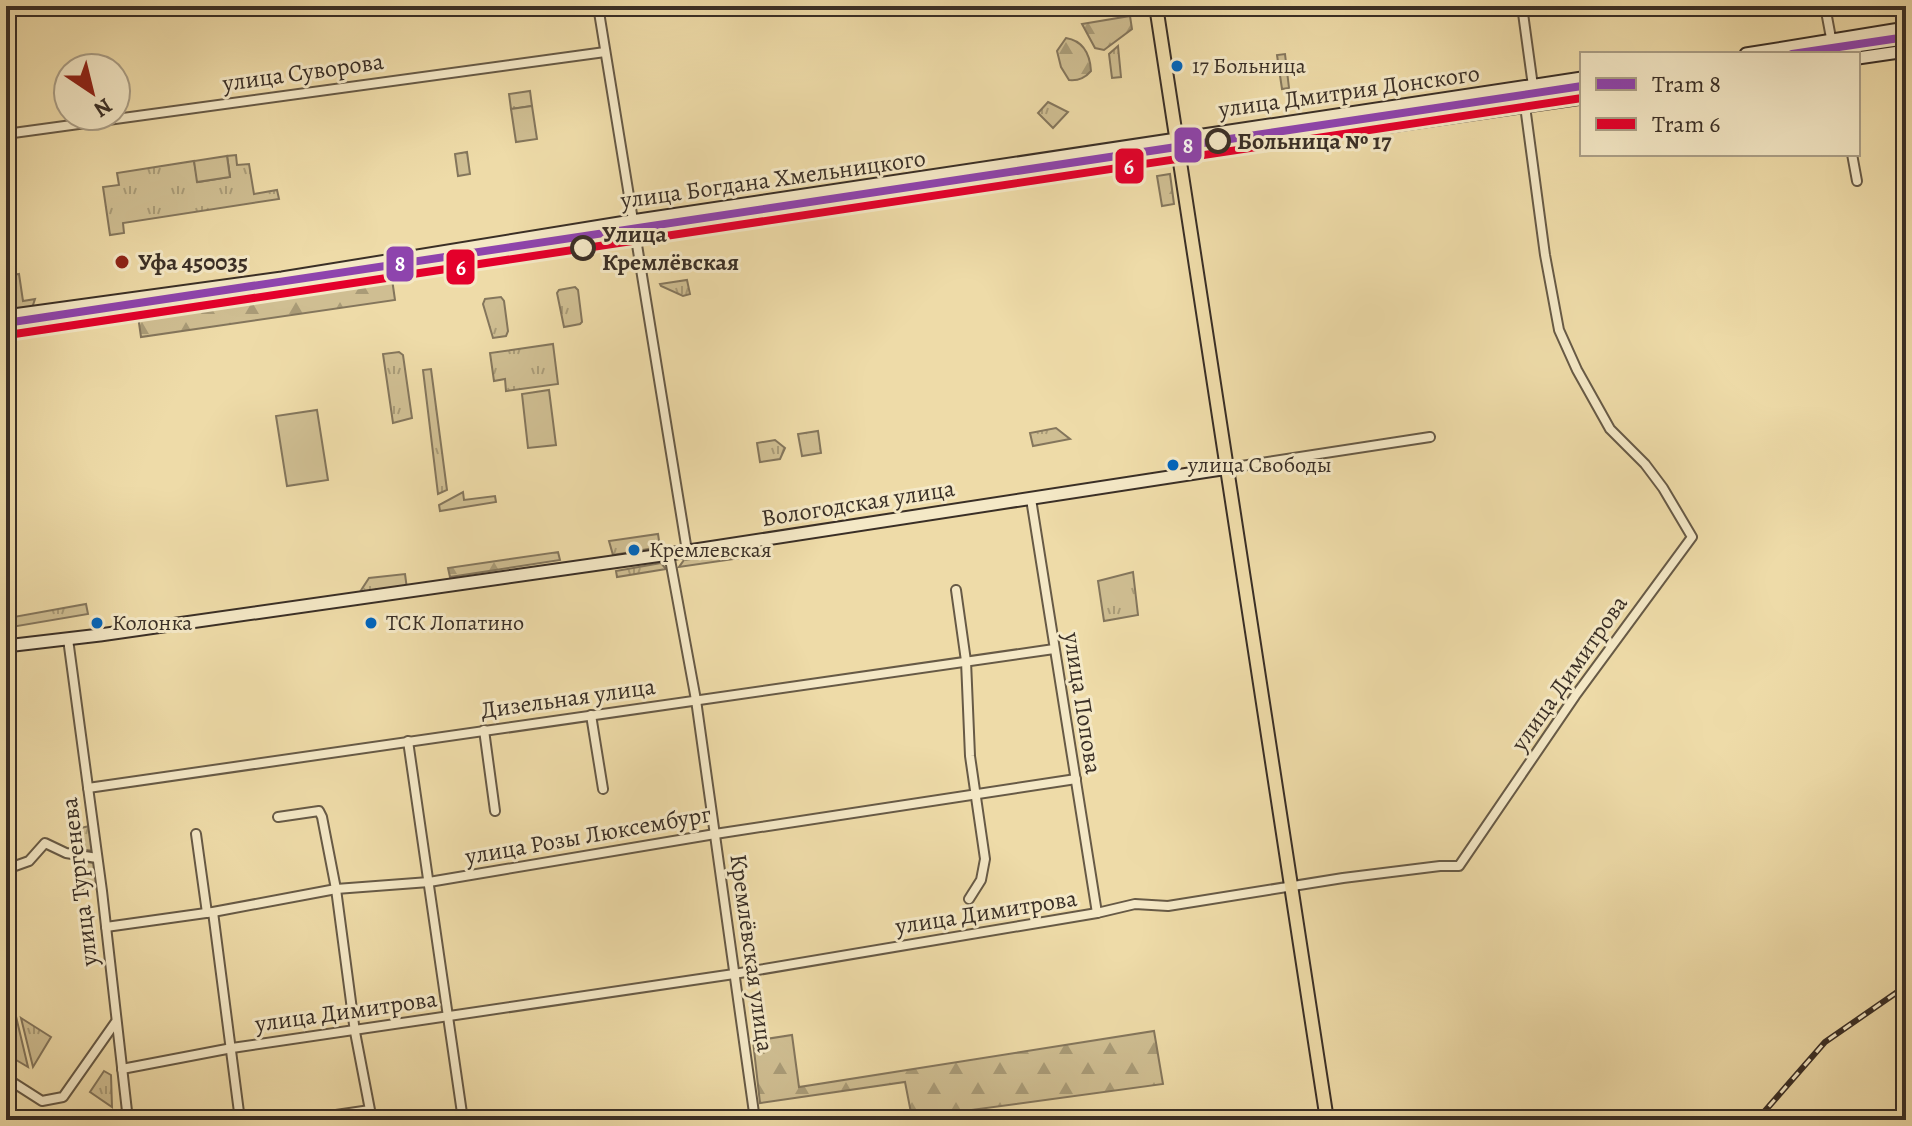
<svg xmlns="http://www.w3.org/2000/svg" width="1912" height="1126" font-family="Alegreya,serif">
<defs>
<pattern id="grass-tufts" width="24" height="20" patternUnits="userSpaceOnUse" patternTransform="scale(2)"><rect width="24" height="20" fill="#cfbe92"/><path d="M3 7l-1-3M5 7V3M7 7l1-3M15 17l-1-3M17 17v-4M19 17l1-3" fill="none" stroke="#a99b77"/></pattern>
<pattern id="forest-firs" width="22" height="20" patternUnits="userSpaceOnUse" patternTransform="scale(2)"><rect width="22" height="20" fill="#cfbe92"/><path d="M5 1l3.5 6h-7zM16 11l3.5 6h-7z" fill="#a99b77"/></pattern>
</defs>
<rect width="100%" height="100%" fill="#eedba8"/>
<filter id="stains"><feTurbulence type="fractalNoise" baseFrequency=".0025" numOctaves="4"/><feColorMatrix values="0 0 0 0 .2 0 0 0 0 .09 0 0 0 0 .02 0 0 0 .5 -.17"/></filter>
<radialGradient id="worn" r=".72"><stop offset=".6" stop-color="#630" stop-opacity="0"/><stop offset="1" stop-color="#630" stop-opacity=".3"/></radialGradient>
<g fill="url(#grass-tufts)" stroke="#84765c" stroke-width="2">
<polygon points="1066,6 1129,6 1129,7 1076,16"/>
<polygon points="1118,46 1121,77 1112,78 1109,54"/>
<polygon points="1285,54 1289,88 1282,89 1277,55"/>
<polygon points="530,91 532,106 511,109 509,94"/>
<polygon points="1048,102 1068,112 1053,128 1038,113"/>
<polygon points="467,152 470,174 458,176 455,154"/>
<polygon points="236,155 237,165 249,164 254,194 277,190 279,199 123,223 124,233 110,235 103,187 119,185 117,173 194,161 198,182 230,177 227,156"/>
<polygon points="19,274 23,301 35,299 32,308 11,311 6,303 6,276"/>
<polygon points="687,280 690,294 683,296 661,286 660,284"/>
<polygon points="575,287 578,290 582,322 580,324 564,327 557,293 559,290"/>
<polygon points="501,297 504,301 508,331 506,336 493,338 483,304 485,299"/>
<polygon points="553,344 558,384 506,391 505,379 494,381 490,353"/>
<polygon points="399,352 403,355 412,418 393,423 383,354"/>
<polygon points="431,369 447,490 438,494 423,370"/>
<polygon points="1056,428 1070,439 1033,446 1030,433"/>
<polygon points="818,431 821,453 802,456 798,434"/>
<polygon points="775,440 785,448 780,459 760,462 757,443"/>
<polygon points="463,492 464,500 495,496 496,502 440,511 439,505"/>
<polygon points="658,534 660,547 613,555 609,541"/>
<polygon points="758,549 759,554 754,556 679,567 684,560"/>
<polygon points="661,563 666,569 617,577 616,571"/>
<polygon points="1133,572 1138,615 1104,621 1098,581"/>
<polygon points="405,574 407,589 358,595 369,578"/>
<polygon points="86,604 88,614 11,627 11,630 6,633 8,618"/>
<polygon points="90,826 94,851 72,848 70,830"/>
<polygon points="75,860 94,863 97,887 79,890"/>
<polygon points="14,1008 28,1067 6,1054 6,1020"/>
<polygon points="21,1018 51,1037 33,1067"/>
<polygon points="104,1071 111,1075 112,1107 90,1092"/>
</g>
<g fill="url(#forest-firs)" stroke="#84765c" stroke-width="2">
<polygon points="1130,16 1132,29 1104,50 1095,48 1082,24"/>
<path d="M1066 38C1084 41 1090 54 1091 71 1085 78 1079 81 1069 80L1061 67 1057 51Z"/>
<polygon points="1170,174 1174,204 1162,206 1157,176"/>
<polygon points="392,279 395,300 141,337 138,316"/>
<polygon points="558,552 560,560 450,577 448,568"/>
<polygon points="1154,1031 1163,1084 912,1118 905,1082 760,1103 753,1041 792,1035 799,1087"/>
</g>
<g fill="#cfbe92" stroke="#84765c" stroke-width="2">
<polygon points="532,106 537,139 516,142 511,109"/>
<polygon points="227,156 230,177 197,182 194,161"/>
<polygon points="549,390 556,445 528,448 522,394"/>
<polygon points="317,410 328,480 287,486 276,416"/>
</g>
<g fill="none" stroke-linecap="round" stroke-linejoin="round">
<g stroke="#675a46" stroke-width="12">
<g id="street">
<polyline points="598,6 687,551"/>
<polyline points="1825,6 1834,54"/>
<polyline points="6,134 605,52"/>
<polyline points="1852,154 1857,181"/>
<polyline points="1228,468 1430,437"/>
<polyline points="1031,499 1097,913"/>
<polyline points="669,554 696,700 755,1120"/>
<polyline points="956,590 966,661 970,756 985,859 981,880 969,899"/>
<polyline points="68,639 102,891 128,1120"/>
<polyline points="591,715 603,789"/>
<polyline points="484,730 495,811"/>
<polyline points="408,741 463,1120"/>
<polyline points="88,788 1054,649"/>
<polyline points="278,817 319,811 322,817 336,889 355,1032 370,1110 302,1120"/>
<polyline points="196,834 207,913"/>
<polyline points="6,862 15,866 29,861 45,843 66,853 97,858"/>
<polyline points="213,912 240,1120"/>
<polyline points="106,927 213,912 336,889 429,882 715,834 1076,779"/>
<polyline points="122,1069 232,1048 734,974 1097,913 1135,904 1168,906 1343,878 1440,866 1459,866 1575,696 1692,537 1663,488 1645,464 1610,429 1577,370 1559,330 1545,255 1525,106 1533,86 1522,6"/>
<polyline points="6,1078 42,1101 63,1097 115,1023"/>
</g>
</g>
<g stroke="#3a2f26" stroke-width="15">
<g id="secondary">
<polyline points="1746,54 1906,28"/>
<polyline points="1858,58 1906,51"/>
<polyline points="1174,150 1180,157 1582,98"/>
<polyline points="6,316 282,278 632,221 1582,78"/>
<polyline points="6,646 100,635 669,554 1228,468"/>
</g>
</g>
<g stroke="#3a2f26" stroke-width="16">
<polyline id="primary" points="1156,6 1327,1120"/>
</g>
<use href="#street" stroke="#f4e8c6" stroke-width="8"/>
<use href="#secondary" stroke="#f4e8c6" stroke-width="11"/>
<use href="#primary" stroke="#eedba8" stroke-width="12"/>
<g stroke="#3a2f26" stroke-width="6">
<polyline id="rail" points="1757,1120 1825,1042 1906,986"/>
</g>
<use href="#rail" stroke="#f4e8c6" stroke-width="3" stroke-dasharray="9" stroke-linecap="butt"/>
<g stroke="#f4e8c6" stroke-width="14">
<g id="tram-1">
<polyline points="1792,54 1906,37"/>
<polyline points="6,323 1582,86"/>
</g>
</g>
<g stroke="#f4e8c6" stroke-width="14">
<polyline id="tram-2" points="8,335 1582,98"/>
</g>
<use href="#tram-1" stroke="#8e44ad" stroke-width="8"/>
<use href="#tram-2" stroke="#e4002b" stroke-width="8"/>
</g>
<g fill="#0065bd" stroke="#f4e8c6" stroke-width="3">
<circle cx="1177" cy="66" r="7"/>
<circle cx="1173" cy="465" r="7"/>
<circle cx="634" cy="550" r="7"/>
<circle cx="97" cy="623" r="7"/>
<circle cx="371" cy="623" r="7"/>
</g>
<g fill="#f4e8c6" stroke="#3a2f26" stroke-width="4">
<circle cx="1218" cy="141" r="11"/>
<circle cx="583" cy="248" r="11"/>
</g>
<circle fill="#8f2418" stroke="#f4e8c6" stroke-width="3" cx="122" cy="262" r="8"/>
<g text-anchor="middle" dominant-baseline="central" stroke-width="6" stroke-linejoin="round" paint-order="stroke">
<g font-size="22" fill="#3a2f26" stroke="#f4e8c6" text-anchor="start">
<text x="1192" y="66">17 Больница</text>
<text x="1188" y="465">улица Свободы</text>
<text x="649" y="550">Кремлевская</text>
<text x="112" y="623">Колонка</text>
<text x="386" y="623">ТСК Лопатино</text>
</g>
<g font-size="24" fill="#3a2f26" stroke="#f4e8c6">
<text transform="translate(303 72) rotate(-8)">улица Суворова</text>
<text transform="translate(1349 91) rotate(-8)">улица Дмитрия Донского</text>
<text transform="translate(773 179) rotate(-8)">улица Богдана Хмельницкого</text>
<text transform="translate(858 503) rotate(-9)">Вологодская улица</text>
<text transform="translate(1569 673) rotate(-55)">улица Димитрова</text>
<text transform="translate(568 698) rotate(-8)">Дизельная улица</text>
<text transform="translate(1083 703) rotate(81)">улица Попова</text>
<text transform="translate(588 835) rotate(-10)">улица Розы Люксембург</text>
<text transform="translate(79 882) rotate(-97)">улица Тургенева</text>
<text transform="translate(986 912) rotate(-9)">улица Димитрова</text>
<text transform="translate(752 953) rotate(82)">Кремлёвская улица</text>
<text transform="translate(346 1011) rotate(-8)">улица Димитрова</text>
</g>
<g font-size="24" font-weight="bold" fill="#3a2f26" stroke="#f4e8c6" text-anchor="start">
<text x="1237" y="141">Больница № 17</text>
<text x="602" y="234">Улица<tspan x="602" dy="28">Кремлёвская</tspan></text>
</g>
<g font-size="24" font-weight="bold" fill="#3a2f26" stroke="#f4e8c6" text-anchor="start">
<text x="138" y="262">Уфа 450035</text>
</g>
</g>
<g stroke="#f4e8c6" stroke-width="3">
<rect x="1173" y="126" width="30" height="38" rx="8" fill="#8e44ad"/>
<rect x="1114" y="147" width="31" height="38" rx="8" fill="#e4002b"/>
<rect x="385" y="245" width="30" height="38" rx="8" fill="#8e44ad"/>
<rect x="445" y="248" width="31" height="38" rx="8" fill="#e4002b"/>
</g>
<g font-size="22" text-anchor="middle" font-weight="bold" fill="#fff">
<text x="1188" y="153">8</text>
<text x="1129" y="174">6</text>
<text x="400" y="271">8</text>
<text x="461" y="275">6</text>
</g>
<rect width="1912" height="1126" fill="none" stroke="#eedba8" stroke-width="32"/>
<rect x="8" y="8" width="1896" height="1110" fill="none" stroke="#3a2f26" stroke-width="4"/>
<rect x="16" y="16" width="1880" height="1094" fill="none" stroke="#3a2f26" stroke-width="2"/>
<rect x="1580" y="52" width="280" height="104" fill="#f4e8c6" stroke="#aa9e86" stroke-width="2"/>
<rect x="1596" y="78" width="40" height="12" fill="#8e44ad" stroke="#aa9e86" stroke-width="2"/>
<text x="1652" y="92" font-size="24" fill="#3a2f26">Tram 8</text>
<rect x="1596" y="118" width="40" height="12" fill="#e4002b" stroke="#aa9e86" stroke-width="2"/>
<text x="1652" y="132" font-size="24" fill="#3a2f26">Tram 6</text>
<g transform="translate(92 92) rotate(145)"><circle r="38" fill="#f4e8c6" stroke="#aa9e86" stroke-width="2"/>
<path d="M0-6L14 30L0 20L-14 30Z" fill="#8f2418"/>
<text y="-12" font-size="22" font-weight="bold" text-anchor="middle" fill="#3a2f26">N</text>
</g>
<rect width="100%" height="100%" filter="url(#stains)"/>
<rect width="100%" height="100%" fill="url(#worn)"/>
</svg>
